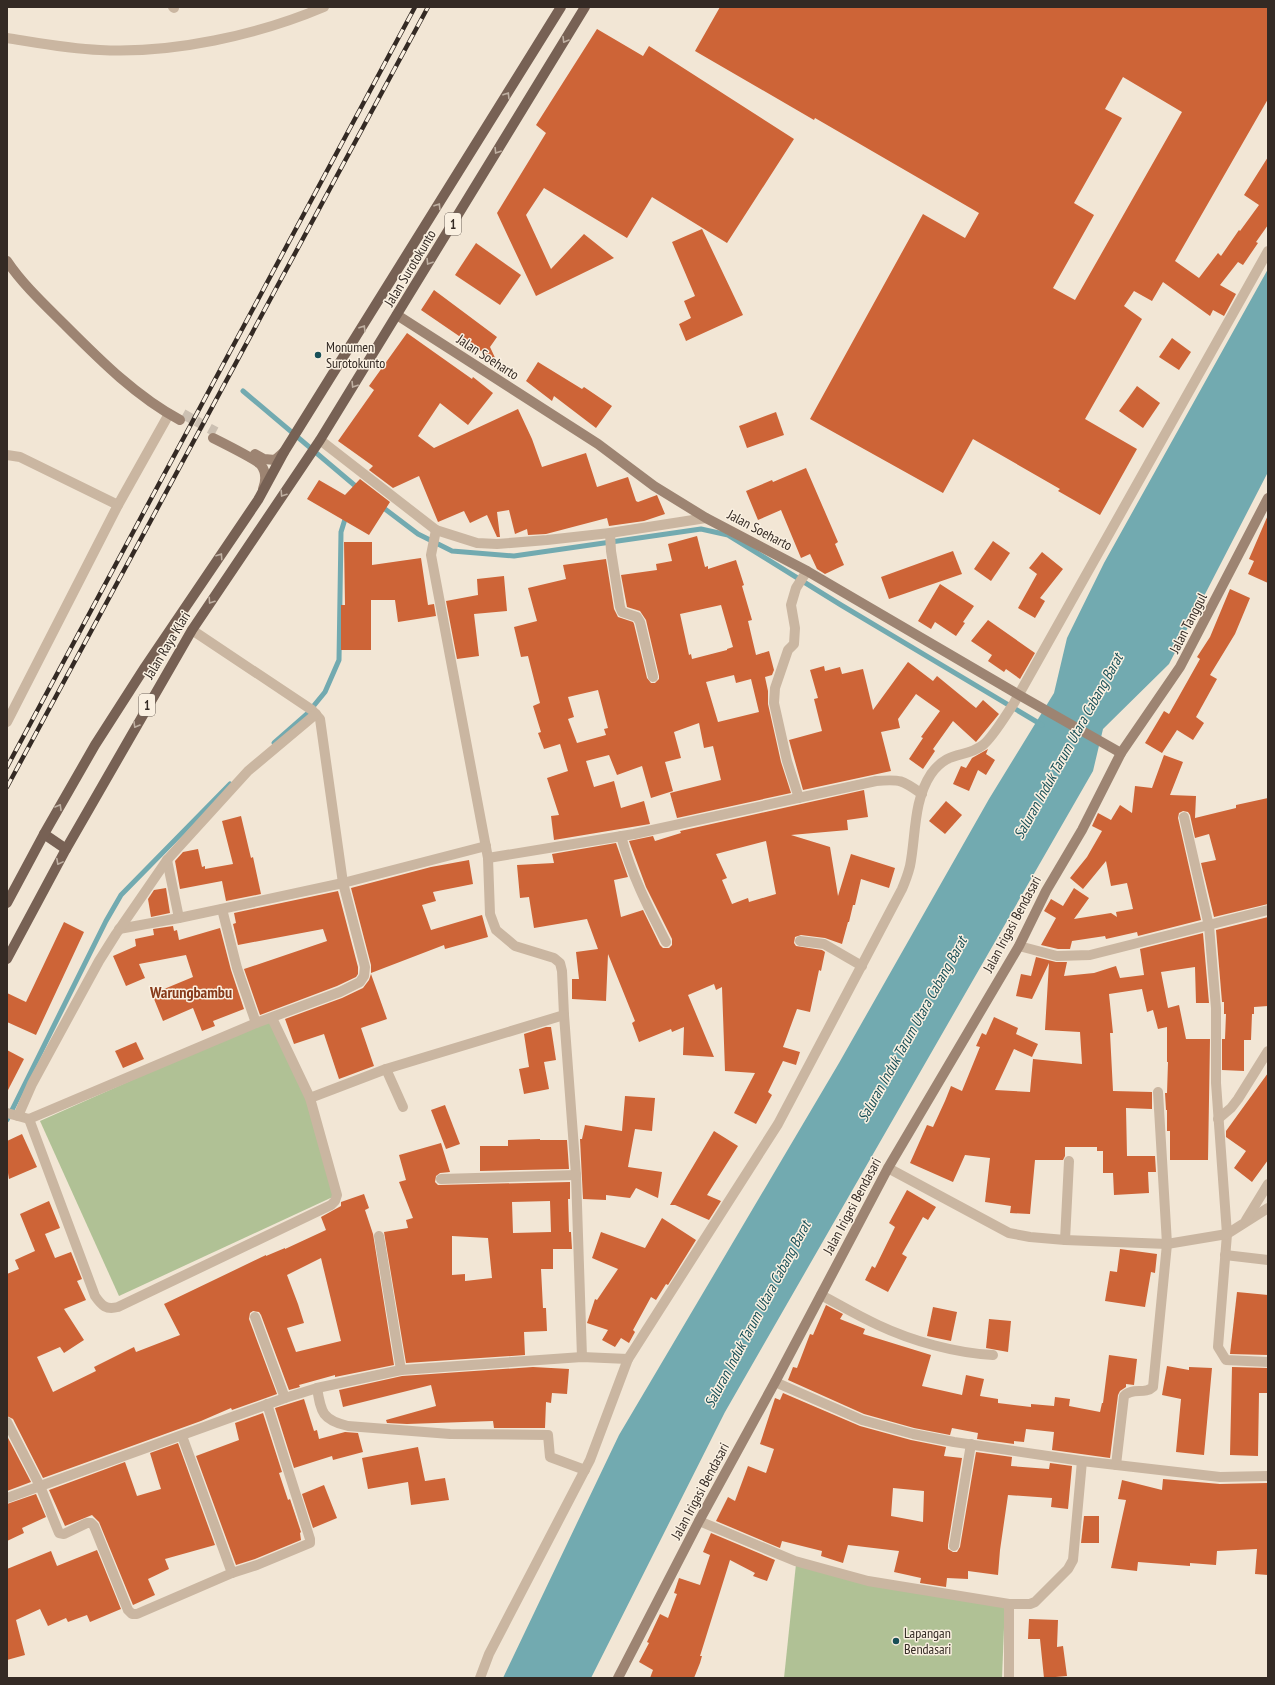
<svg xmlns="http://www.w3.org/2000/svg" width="1275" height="1685" font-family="'PT Sans Narrow',sans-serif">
<rect width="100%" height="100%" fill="#f2e6d5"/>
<g fill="#b0c195">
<polygon points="272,1018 310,1098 337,1195 119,1296 40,1121"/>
<polygon points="796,1564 1005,1603 1002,1678 784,1678"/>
</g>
<polygon fill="#72aab0" points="1268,269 1268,472 1169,664 1103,729 1093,771 725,1412 591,1678 503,1678 619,1435 839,1063 989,799 1054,693 1067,638 1104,563"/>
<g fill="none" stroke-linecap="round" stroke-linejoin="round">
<g stroke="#72aab0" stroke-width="5">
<polyline points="243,391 359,489"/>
<polyline points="381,506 418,534 452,551 514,556 701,529 728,535 841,605 1042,725"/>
<polyline points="274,743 307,714 325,692 339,660 341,532 346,516"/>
<polyline points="7,1120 106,921 121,895 230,784"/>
</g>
</g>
<g fill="#cd6437" fill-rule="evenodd">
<path d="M720 7H1268V99L1175 261 1199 278 1218 253 1221 256 1239 230 1240 231 1259 205 1244 195 1268 157V225L1256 242 1258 243 1243 265 1238 262 1220 285 1236 294 1224 316 1213 310 1210 316 1163 282 1152 301 1134 291 1124 306 1142 319 1085 419 1137 449 1100 515 1058 491 1060 489 973 439 943 493 810 419 923 214 965 238 979 213 815 118 814 120 695 51ZM1123 77 1182 112 1075 300 1053 288 1094 215 1074 203 1122 118 1105 109Z"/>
<polygon points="597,29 643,56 649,46 794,139 727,243 652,197 627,238 544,188 526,215 551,269 584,234 614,258 536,296 497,213 546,133 536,125"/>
<polygon points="702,229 743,315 686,341 679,324 691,318 684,301 695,296 672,242"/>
<polygon points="476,243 521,275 500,305 455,275"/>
<polygon points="434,290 497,337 490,347 497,362 421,310"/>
<polygon points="407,333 472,379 473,377 493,393 468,425 440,403 418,436 434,448 518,409 532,439 542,467 586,453 597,487 628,477 636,501 638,502 657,495 665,514 644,521 609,526 607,518 546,534 528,535 527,529 515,534 509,510 497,512 500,537 497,537 487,515 470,523 464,511 438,522 419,476 393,488 369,470 373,466 338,441 374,390 369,386"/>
<polygon points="1172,338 1191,352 1179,370 1159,357"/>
<polygon points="538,362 582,389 584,387 612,406 596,428 554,396 552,401 526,381"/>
<polygon points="1137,386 1160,403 1143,428 1119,411"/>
<polygon points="776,412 784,435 747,448 739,426"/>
<polygon points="806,468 838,542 835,544 844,565 825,574 817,569 810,554 801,558 781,510 758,520 746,491 772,480 773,482"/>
<polygon points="360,479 390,502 369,535 307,499 319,480 345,495"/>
<polygon points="1268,515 1268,583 1248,574 1254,561 1249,559"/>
<path d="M697 536 705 567 708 566V569L736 560 744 585 742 586 752 620 748 621 756 655 769 651 774 670 772 675 765 677 768 691V704L781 762 791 793 677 818 670 793 721 780 713 746 704 748 699 723 674 732 681 758 665 762 673 791 651 798 642 766 617 775 609 755 586 761 594 787 614 781 621 808 644 801 650 824 554 840 551 816 559 815 547 778 568 771 560 744 544 749 538 733 541 732 533 706 540 703 528 656 521 657 514 627 537 621 528 588 566 579 563 565 606 559 614 609 618 617 633 622 634 624 647 678 651 683H655L659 679V676L646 620 640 611 627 607 621 575 657 570 656 564 672 561 668 544ZM721 605 733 647 727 649V650L692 659 691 654 689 655 680 614ZM734 675 736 683 751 679 759 712 718 722 706 682ZM598 690 608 728 604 729 606 735 577 743 568 719 574 717 568 697Z"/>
<polygon points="993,541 1010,553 991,581 974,569"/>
<polygon points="344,542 372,542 372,565 421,558 428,605 434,604 436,616 398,622 395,600 371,600 371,650 341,650 341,605 345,605"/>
<polygon points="953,551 962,574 889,599 881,577"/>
<polygon points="1042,552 1063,569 1040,598 1045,601 1035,618 1018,608 1037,574 1029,568"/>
<polygon points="504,576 507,611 474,614 479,656 457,659 446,601 478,595 477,579"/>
<polygon points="940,584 974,606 963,622 965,623 956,636 935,622 931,629 918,621"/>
<polygon points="1230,589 1250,598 1235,634 1210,675 1217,679 1196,717 1204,723 1193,740 1177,730 1162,753 1145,743 1164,711 1169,714 1200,659 1197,657 1210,637"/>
<polygon points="988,620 1035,653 1020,679 1006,669 1004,672 988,661 992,655 971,641"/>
<polygon points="908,662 933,681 937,676 976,708 983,700 999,714 976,742 953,721 933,749 935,751 923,769 909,759 923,738 921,737 940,711 916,694 898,719 900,728 881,732 891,771 803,790 789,740 822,731 814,699 818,698 810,670 824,666 825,671 840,667 842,674 863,669 873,710"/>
<polygon points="988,749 986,754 995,760 986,775 978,770 969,791 953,784 961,766 966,768 972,758"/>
<polygon points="1164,755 1183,762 1170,795 1196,796 1195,818 1236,808 1236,805 1268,798 1268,904 1214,917 1201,863 1216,860 1209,834 1195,838 1190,815 1188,812 1183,811 1179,813 1178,818 1201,920 1138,936 1137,932 1106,939 1105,936 1072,941 1070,949 1058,949 1041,945 1056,918 1044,911 1051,899 1063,906 1074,888 1089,898 1074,919 1111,913 1117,917 1116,912 1133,909 1127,883 1111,886 1106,861 1083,889 1070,878 1087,857 1102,831 1092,826 1098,813 1111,820 1120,805 1132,813 1135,786 1152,788"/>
<path d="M864 790 868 817 847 820 848 830 791 835 830 847 838 896 851 854 895 868 889 888 861 879 855 905H853L849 922H848L842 944 825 938 801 935 795 937 794 943 796 946 822 950 825 952 821 971 819 970 810 1012 797 1009 783 1047 800 1052 796 1065 783 1061 768 1092 772 1095 756 1124 734 1113 755 1073 725 1071 722 987 716 990 714 984 688 995 714 1057 683 1055 684 1027 672 1032 671 1029 639 1042 632 1023 635 1021 608 954 606 1001 572 999V979H579L576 952 598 949 587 919 534 928 529 897 520 898 517 865 554 863 552 854 616 843 628 877 614 880 621 917 643 910 660 945 663 948H669L672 945V939L646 887 629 841 653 836 655 841 681 833 680 831ZM766 841 776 894 749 902 748 898 732 904 722 880 727 878 716 854Z"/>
<polygon points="946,801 962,815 945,834 929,821"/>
<polygon points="241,816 251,858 253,857 261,894 226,901 222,881 180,889 175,861 183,852 198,849 202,867 205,866 205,869 233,864 222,821"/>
<polygon points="469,860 473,884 433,892 436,901 422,905 431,930 482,915 488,937 445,949 444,945 371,973 371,965 351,888 431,867"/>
<polygon points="166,888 170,913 151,917 148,899 154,890"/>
<polygon points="338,891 358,967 358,974 356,977 337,986 260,1015 244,969 327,941 323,929 238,945 233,924 236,923 234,913"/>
<polygon points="1268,917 1268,1006 1254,1007 1254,1014 1252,1014 1251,1040 1244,1040 1244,1071 1222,1070 1222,1039 1225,1039 1226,1014 1224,1014 1224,1002 1222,1002 1216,930"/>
<polygon points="64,922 84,932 36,1035 7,1022 7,993 26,1002"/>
<polygon points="173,926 174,931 177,930 179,940 220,928 231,970 244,1009 213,1021 215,1026 202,1031 193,1008 163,1021 152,994 193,977 186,955 139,964 145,978 126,986 113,956 136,946 135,939 154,935 153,929"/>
<polygon points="1203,933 1209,1003 1196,1003 1195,967 1161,972 1168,1008 1179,1005 1186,1039 1210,1039 1208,1160 1170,1160 1170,1131 1167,1131 1167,1110 1166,1110 1165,1093 1167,1093 1168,1062 1167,1062 1167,1027 1158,1029 1153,1010 1147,1012 1142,989 1109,994 1113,1033 1110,1033 1113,1091 1152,1092 1152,1109 1126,1108 1127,1156 1155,1156 1156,1172 1148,1172 1149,1193 1114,1195 1113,1173 1103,1173 1103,1151 1097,1151 1097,1147 1065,1147 1065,1156 1063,1160 1035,1160 1030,1214 1010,1213 1011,1206 985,1202 990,1158 965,1155 953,1182 910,1163 927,1125 933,1127 945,1101 951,1086 962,1091 980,1047 976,1046 982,1033 986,1035 994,1017 1018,1028 1016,1034 1038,1044 1032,1057 1014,1049 995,1090 1030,1092 1033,1059 1082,1064 1080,1032 1045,1030 1049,963 1032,999 1016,996 1021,974 1031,976 1036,957 1056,962 1067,962 1064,976 1094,973 1116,966 1120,978 1144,975 1140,949"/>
<polygon points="371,974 387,1019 361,1028 374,1066 339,1079 324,1034 294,1044 285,1019 342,998 363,988 369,980"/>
<polygon points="546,1027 551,1027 556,1060 544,1062 549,1089 524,1094 519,1069 529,1067 524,1034"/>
<polygon points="136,1042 144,1059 123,1068 115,1051"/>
<polygon points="7,1050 24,1059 7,1092"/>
<polygon points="1268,1073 1268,1160 1252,1182 1234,1168 1246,1151 1226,1137 1226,1131"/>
<polygon points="625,1096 655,1098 652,1131 635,1129 628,1167 662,1172 658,1198 636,1188 630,1198 606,1195 606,1200 583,1199 580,1139 582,1139 585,1125 622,1131"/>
<polygon points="445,1105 460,1144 446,1149 431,1110"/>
<polygon points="714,1131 738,1146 707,1195 721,1201 709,1220 675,1205 670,1205"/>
<polygon points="22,1134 37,1167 9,1179 7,1167 7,1141"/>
<polygon points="540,1139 540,1140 567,1140 569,1169 480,1171 480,1146 508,1146 508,1140"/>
<path d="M441 1143 450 1172 440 1173 436 1176 435 1182 438 1185 570 1182V1199H568L569 1232H571L572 1249H553V1269H541L543 1308H546L547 1331 524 1332 525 1355 406 1363 384 1232 408 1228 406 1220 413 1218 399 1182 406 1180 399 1155ZM550 1201 551 1232 513 1233 512 1202ZM452 1236 488 1238 492 1278 465 1281V1274L452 1275Z"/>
<polygon points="907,1190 936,1207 928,1220 923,1217 902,1254 907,1257 888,1292 865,1280 872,1266 875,1268 895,1227 889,1223"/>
<path d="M364 1194 369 1208 365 1210 373 1234 394 1365 335 1377V1375L299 1385 300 1387 289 1390 261 1315 259 1312 253 1311 250 1313 249 1319 277 1394 232 1410 231 1408 201 1421 43 1478 13 1419 7 1416V1274L19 1269 15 1260 35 1251 20 1214 49 1201 60 1228 45 1234 55 1258 71 1252 82 1279 77 1281 86 1300 64 1309 84 1340 64 1353 60 1347 37 1357 53 1392 96 1371 94 1367 134 1347 136 1352 180 1335 164 1304 266 1255V1256L285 1248V1249L326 1230 321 1217 341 1206V1202ZM321 1258 341 1341 296 1352 287 1328 304 1323 298 1304 287 1275Z"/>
<polygon points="662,1218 696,1240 668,1285 666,1284 656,1300 651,1297 633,1330 635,1332 629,1343 621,1338 615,1347 602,1340 608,1330 587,1323 595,1299 597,1300 618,1269 592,1258 601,1232 645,1248"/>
<polygon points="1120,1249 1157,1254 1155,1273 1151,1272 1145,1307 1105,1301 1110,1271 1117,1272"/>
<polygon points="1237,1292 1268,1295 1268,1355 1230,1354"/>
<polygon points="826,1305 843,1314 840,1319 865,1329 863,1334 931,1355 922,1386 962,1395 966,1375 984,1379 980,1396 998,1399 998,1403 1031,1407 1031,1404 1054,1406 1055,1397 1070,1399 1069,1406 1100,1412 1102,1403 1103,1403 1109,1355 1137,1359 1134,1385 1126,1384 1126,1387 1120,1391 1118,1395 1110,1458 1052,1450 1054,1432 1026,1429 1024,1442 1014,1441 1014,1444 977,1439 978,1433 952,1428 950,1435 914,1428 864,1414 788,1380 793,1367 797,1368 810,1334 813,1335"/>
<polygon points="933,1307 957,1312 951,1341 927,1336"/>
<polygon points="989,1319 1011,1321 1008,1352 986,1348"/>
<polygon points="1167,1366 1189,1370 1189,1367 1212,1368 1204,1455 1176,1452 1181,1399 1162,1395"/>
<polygon points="533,1367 569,1369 567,1394 552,1393 551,1403 546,1402 545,1428 494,1428 493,1421 407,1424 387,1423 386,1420 436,1406 431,1385 343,1407 339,1390 402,1376"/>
<polygon points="1232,1367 1268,1368 1268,1393 1259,1393 1258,1456 1230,1455"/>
<path d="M783 1393 860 1426 911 1440 946 1447 944 1456 962 1458 948 1545V1549L953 1552H957L960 1547 976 1452 1012 1457 1011 1466 1049 1469 1050 1463 1072 1466 1068 1509 1051 1507 1052 1498 1008 1495 1000 1550 998 1575 968 1571V1579L947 1578 946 1587 920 1583 921 1578 894 1572 899 1551 848 1545 843 1563 821 1556 822 1551 782 1541 780 1548 716 1521 728 1497 735 1501 748 1466 766 1473 774 1449 760 1444 775 1398 780 1400ZM893 1488 924 1491 923 1522 891 1516Z"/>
<polygon points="304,1399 314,1431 317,1430 319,1439 345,1432 358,1433 363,1452 333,1460 332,1456 294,1468 275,1408"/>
<polygon points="263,1413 282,1472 279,1473 288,1500 290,1499 301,1532 300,1533 301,1540 255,1559 236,1565 196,1456 239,1440 235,1423"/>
<polygon points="7,1436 31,1482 7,1491"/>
<polygon points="178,1443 215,1545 165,1559 169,1569 148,1579 155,1595 133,1605 99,1522 92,1515 65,1526 49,1490 125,1462 137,1496 161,1489 150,1453"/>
<polygon points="418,1447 425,1481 445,1478 449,1500 411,1505 408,1482 368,1489 362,1458"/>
<polygon points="1163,1479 1220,1484 1267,1483 1268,1575 1255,1574 1257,1549 1217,1551 1216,1565 1190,1563 1190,1566 1138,1562 1137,1571 1111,1568 1126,1500 1118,1499 1122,1480 1162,1490"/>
<polygon points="324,1485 337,1518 313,1528 302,1494"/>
<polygon points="36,1494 46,1517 22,1528 24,1533 7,1541 7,1504"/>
<polygon points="1084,1516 1099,1516 1099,1543 1081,1543"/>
<polygon points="711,1533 775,1560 767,1581 753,1576 755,1573 730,1560 700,1656 702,1656 700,1663 694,1678 650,1678 653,1670 639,1662 649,1643 647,1642 660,1614 668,1618 677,1594 674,1593 679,1578 700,1585 710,1555 703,1552"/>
<polygon points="97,1550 121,1609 90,1622 87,1615 68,1622 66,1618 48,1626 40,1609 16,1620 25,1655 7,1660 7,1569 51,1551 57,1566"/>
<polygon points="1029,1619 1058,1620 1057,1647 1063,1646 1067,1676 1044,1678 1040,1639 1028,1639"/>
</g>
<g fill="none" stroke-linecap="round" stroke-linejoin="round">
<polyline stroke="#ccc0b2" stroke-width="10" stroke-dasharray="10 5" stroke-linecap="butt" points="183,414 216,432"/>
<g stroke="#cab6a1" stroke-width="10">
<polyline points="173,7 174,8"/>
<path d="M7 38C38 43 69 49 100 50 172 54 258 35 324 7"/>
<polyline points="320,440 436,530 477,543 497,544 547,540 610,533 706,518"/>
<polyline points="7,455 20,457 118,505"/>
<polyline points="436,530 431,555 488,858 490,914 496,930 515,946 554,958 560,963 562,971 564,1015 576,1175 582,1357"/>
<polyline points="610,533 611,551 620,607 622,612 637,617 640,622 653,677"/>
<polyline points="7,722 118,505 169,414"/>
<polyline points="799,798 787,761 774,703 775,688 788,650 794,644 795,628 791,605 796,588 807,571"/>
<polyline points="1184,817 1209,926 1216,1008 1216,1083 1227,1234 1218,1347 1226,1360 1268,1362"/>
<path d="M621 836C631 874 648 907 666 942"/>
<path d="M488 858 634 834 876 781C901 779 902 780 922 794"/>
<polyline points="167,860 179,918 343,883 486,846"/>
<polyline points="222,909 237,968 256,1023"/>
<polyline points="119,929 179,918"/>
<polyline points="800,941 824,944 862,966"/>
<polyline points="1019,946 1057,956 1090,955 1268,910"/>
<polyline points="386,1069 403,1107"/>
<polyline points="310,1098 386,1069 564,1015"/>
<polyline points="7,1113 29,1119 256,1023 340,992 360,982 364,976 365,967 343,883 320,719 312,710 192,630"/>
<polyline points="18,1116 32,1084 99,961 116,934 167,860 248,771 316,714"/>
<path d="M29 1119 95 1296C102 1306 106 1310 118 1307L331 1205 335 1201 337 1195 310 1098 272 1018"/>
<polyline points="1218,1119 1231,1108 1238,1099 1268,1051"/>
<polyline points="888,1168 1009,1233 1030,1237 1065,1240 1167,1244 1227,1234 1268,1208"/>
<polyline points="441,1179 576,1175"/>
<polyline points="1246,1220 1268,1184"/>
<polyline points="379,1236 401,1370"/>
<polyline points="1065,1240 1069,1161"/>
<polyline points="1225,1255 1268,1260"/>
<path d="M821 1295C840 1305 858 1316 878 1325 912 1341 955 1353 993 1355"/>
<polyline points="255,1317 285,1398"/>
<polyline points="775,1382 862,1420 913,1434 954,1442 1082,1461 1220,1477 1268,1476"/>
<path d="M317 1388C321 1412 322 1420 348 1426L450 1434 548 1435 550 1457 585 1470"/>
<polyline points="7,1422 40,1486 59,1533 64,1534 87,1523 91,1523 94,1526 128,1610 132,1614 137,1614 232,1573 257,1565 310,1543 310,1539 267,1404"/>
<polyline points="182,1436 232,1573"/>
<path d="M1116 1465 1124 1396C1132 1387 1145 1395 1153 1387L1167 1244 1158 1092"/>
<polyline points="7,1498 285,1398 317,1388 401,1370 582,1357 628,1359"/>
<polyline points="699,1521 795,1561 868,1581 1009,1604 1009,1678"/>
<polyline points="954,1546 971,1444"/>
<polyline points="1009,1604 1030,1604 1035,1602 1068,1569 1073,1560 1082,1461"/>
<path d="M480 1678 489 1654 590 1460 628 1359 778 1124 902 889C905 882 908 874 910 866 916 836 913 801 931 774 949 749 965 759 983 745 993 737 1006 715 1014 703L1268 251"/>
</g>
<g stroke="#9d8472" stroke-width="10">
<path d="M7 261C23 285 46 306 67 327 101 361 137 397 180 420"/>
<polyline points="397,315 598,444 654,486 706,518 807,571 1019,695 1121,753"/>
<path d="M213 438C221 442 257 460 261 465 267 473 266 481 263 489"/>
<polyline points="255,454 264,459 275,460 284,452"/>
<polyline points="618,1678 699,1521 775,1382 888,1168 1019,946 1046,891 1082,830 1121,753 1180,667 1268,498"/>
</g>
<g stroke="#776154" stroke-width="10">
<polyline points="44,834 66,849"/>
<polyline points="7,903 44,834 95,745 145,667 258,500 284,452 561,7"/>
<polyline points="7,959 66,849 192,630 320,440 585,7"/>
</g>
<g stroke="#342a24" stroke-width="4.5">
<g id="rail">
<polyline points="7,767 415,7"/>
<polyline points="7,787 428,7"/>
</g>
</g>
<use href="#rail" stroke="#faf0e1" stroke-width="3" stroke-dasharray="9" stroke-linecap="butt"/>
</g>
<defs><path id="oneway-chevron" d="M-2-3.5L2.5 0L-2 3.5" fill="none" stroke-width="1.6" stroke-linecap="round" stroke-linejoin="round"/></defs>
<g stroke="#bfb0a2">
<use href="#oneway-chevron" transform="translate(565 40) rotate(121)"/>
<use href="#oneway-chevron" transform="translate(507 95) rotate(-58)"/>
<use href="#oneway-chevron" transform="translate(497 151) rotate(122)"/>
<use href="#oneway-chevron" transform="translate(438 206) rotate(-58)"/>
<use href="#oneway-chevron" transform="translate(429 262) rotate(122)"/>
<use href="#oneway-chevron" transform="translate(363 328) rotate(-58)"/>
<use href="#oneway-chevron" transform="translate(354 385) rotate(122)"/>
<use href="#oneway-chevron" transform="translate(283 494) rotate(124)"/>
<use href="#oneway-chevron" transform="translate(220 556) rotate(-56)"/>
<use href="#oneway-chevron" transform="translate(211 601) rotate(124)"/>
<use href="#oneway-chevron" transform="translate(136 725) rotate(120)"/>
<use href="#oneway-chevron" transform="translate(59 807) rotate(-60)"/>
<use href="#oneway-chevron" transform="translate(59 862) rotate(118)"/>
</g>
<g fill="#184f57" stroke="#faf0e1" stroke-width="1.5">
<circle cx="318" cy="355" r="4"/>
<circle cx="896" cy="1641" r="4"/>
</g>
<g text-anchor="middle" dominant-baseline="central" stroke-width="3" stroke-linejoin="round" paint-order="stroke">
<g fill="#faf0e1" stroke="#6f655d" stroke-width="1">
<rect x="445" y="213" width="16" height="22" rx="3"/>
<rect x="139" y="694" width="16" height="22" rx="3"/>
</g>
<g font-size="13" font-weight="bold" fill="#342a24">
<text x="453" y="224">1</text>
<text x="147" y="705">1</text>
</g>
<g font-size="14" fill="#342a24" stroke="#faf0e1">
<text transform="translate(410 268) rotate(-59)">Jalan Surotokunto</text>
<text transform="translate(488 357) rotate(33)">Jalan Soeharto</text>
<text transform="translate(760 530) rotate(28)">Jalan Soeharto</text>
<text transform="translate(1188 623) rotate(-63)">Jalan Tanggul</text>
<text transform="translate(167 645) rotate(-59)">Jalan Raya Klari</text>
<text transform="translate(1012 924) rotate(-62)">Jalan Irigasi Bendasari</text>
<text transform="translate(852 1206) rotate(-62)">Jalan Irigasi Bendasari</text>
<text transform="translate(700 1491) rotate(-62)">Jalan Irigasi Bendasari</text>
</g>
<g font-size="14" fill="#342a24" stroke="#faf0e1" text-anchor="start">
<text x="326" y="347">Monumen<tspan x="326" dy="16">Surotokunto</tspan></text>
<text x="904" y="1633">Lapangan<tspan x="904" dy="16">Bendasari</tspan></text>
</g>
<g font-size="15" font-style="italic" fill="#184f57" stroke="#faf0e1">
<text transform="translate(1068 746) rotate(-61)">Saluran Induk Tarum Utara Cabang Barat</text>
<text transform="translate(912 1029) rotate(-61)">Saluran Induk Tarum Utara Cabang Barat</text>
<text transform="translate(757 1314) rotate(-62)">Saluran Induk Tarum Utara Cabang Barat</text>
</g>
<g font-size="16" font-weight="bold" fill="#873919" stroke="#faf0e1">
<text x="191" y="992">Warungbambu</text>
</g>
</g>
<rect width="1275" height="1685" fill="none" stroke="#342a24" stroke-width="16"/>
</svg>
